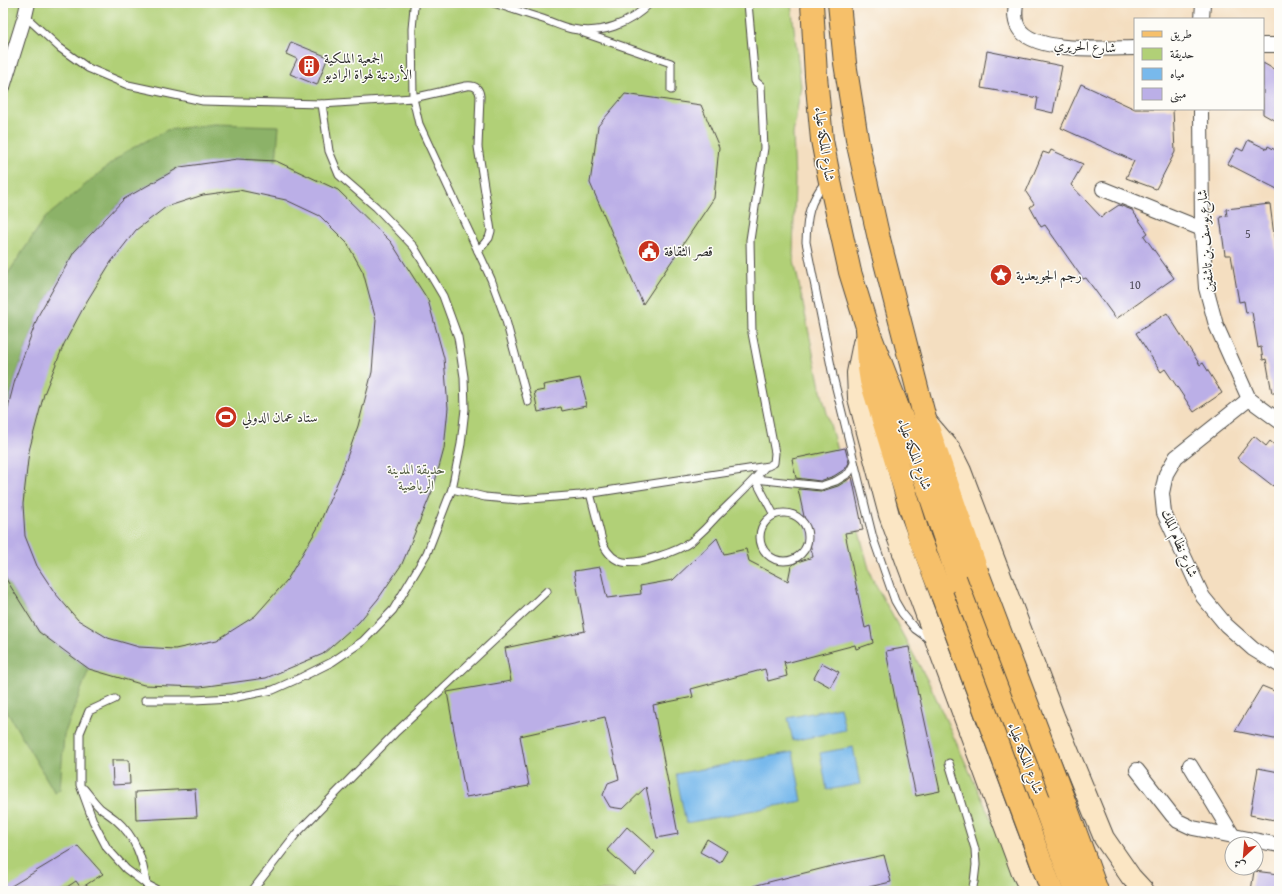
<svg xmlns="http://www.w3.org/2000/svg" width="1282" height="894" font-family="'Gentium Book Plus',Amiri,serif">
<rect width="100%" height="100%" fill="#fdfcf7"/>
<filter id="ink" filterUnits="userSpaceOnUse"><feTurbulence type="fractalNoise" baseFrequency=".025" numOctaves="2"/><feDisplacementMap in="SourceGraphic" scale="8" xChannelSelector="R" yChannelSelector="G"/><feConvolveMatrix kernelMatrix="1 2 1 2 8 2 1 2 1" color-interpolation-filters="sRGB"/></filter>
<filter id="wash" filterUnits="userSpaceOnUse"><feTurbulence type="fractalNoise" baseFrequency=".012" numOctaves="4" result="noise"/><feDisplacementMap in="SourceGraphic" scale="16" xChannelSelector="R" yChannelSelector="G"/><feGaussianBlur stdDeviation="0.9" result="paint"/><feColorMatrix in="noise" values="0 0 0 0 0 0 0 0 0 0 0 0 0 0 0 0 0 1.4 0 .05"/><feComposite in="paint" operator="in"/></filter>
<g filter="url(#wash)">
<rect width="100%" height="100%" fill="#f4dec0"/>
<polygon fill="#b1d077" stroke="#6e7e51" points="3,3 791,3 801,86 793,134 795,180 793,255 820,387 871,576 930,685 1014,869 1020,891 3,891"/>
<g fill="#8cb268" stroke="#5c6e4a">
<polygon points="214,124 279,126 276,161 180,167 124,199 74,252 39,314 16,376 3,426 3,281 45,218 125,152 167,130"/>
<polygon points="3,567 6,579 39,632 89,669 64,735 60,789 55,793 3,705"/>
</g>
<g fill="#78b9ec" stroke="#52728c">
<polygon points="840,707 845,730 793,741 788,718"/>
<polygon points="853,747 860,784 827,790 820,753"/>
<polygon points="793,752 802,801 686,823 676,774"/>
</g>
<g id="blocks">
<g fill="#bbafe7" fill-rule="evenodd">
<polygon points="291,42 328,57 317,85 290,74 297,59 286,54"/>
<polygon points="987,51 1062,66 1053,113 1036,109 1038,98 981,88"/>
<polygon points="1263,63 1279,72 1279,123 1263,114"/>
<polygon points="1081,84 1135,109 1173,109 1175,152 1156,189 1126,178 1134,161 1061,128"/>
<polygon points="625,94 701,105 719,147 714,198 643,304 590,183 598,126"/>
<polygon points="1248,140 1267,149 1268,146 1279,152 1279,190 1228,164 1237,148 1243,151"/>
<polygon points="1051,150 1083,164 1071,185 1101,217 1119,205 1132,210 1148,233 1144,236 1174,278 1116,319 1086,278 1083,279 1045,225 1041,227 1030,207 1034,204 1026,192 1043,152 1049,154"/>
<path d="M237 159 276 161 338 190 391 242 428 300 444 358 448 408 444 449 433 489 402 564 378 599 359 622 323 654 266 678 200 687 144 685 89 669 39 632 6 579 3 567V426L16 376 39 314 74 252 124 199 180 167ZM239 190 286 200 320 216 347 243 363 272 376 320 372 372 358 426 341 474 317 529 287 580 255 616 217 640 175 649 139 647 108 638 78 620 55 593 37 566 25 536 23 504 29 451 44 394 64 344 87 301 111 262 136 230 166 207 203 195Z"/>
<polygon points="1270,204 1278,267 1279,267 1279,393 1272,393 1266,359 1263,360 1261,347 1258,348 1252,312 1246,313 1244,301 1239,302 1231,255 1225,255 1220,217 1227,216 1226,209"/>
<polygon points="1167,313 1200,365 1203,363 1222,393 1194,412 1165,369 1161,372 1136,333"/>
<polygon points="580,378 586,400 585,401 586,406 562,411 561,407 538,412 534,392 544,390 543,385"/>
<polygon points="1254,436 1266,446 1270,441 1279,449 1279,479 1273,486 1237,458"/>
<polygon points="845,448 849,463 845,469 834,476 820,481 796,478 792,459"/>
<polygon points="852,477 863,530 845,533 865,628 870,626 873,643 856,649 855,645 786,663 784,661 787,676 768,681 765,669 691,689 693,697 653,705 678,834 657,838 646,787 623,809 610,807 603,795 608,783 619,779 605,717 520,736 529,786 466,797 447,692 511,681 505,648 585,631 574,571 600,567 607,598 641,594 640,586 673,580 717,538 724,554 746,549 749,561 788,581 791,566 797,562 813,557 798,489 822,491 838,486"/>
<polygon points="909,647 918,695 919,694 940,791 916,796 895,698 886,651"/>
<polygon points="822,663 839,672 830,687 814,678"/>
<polygon points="1262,686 1279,693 1279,740 1235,731"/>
<polygon points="112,760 129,760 130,784 113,785"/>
<polygon points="1258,768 1279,772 1279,821 1250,815"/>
<polygon points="195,789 197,817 136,820 135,792"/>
<polygon points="627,827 655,852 635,875 607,850"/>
<polygon points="707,839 727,851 720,863 700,852"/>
<polygon points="78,846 103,874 81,888 76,881 61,891 3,891"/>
<polygon points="884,855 891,882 851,891 753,891 753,886 828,867"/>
<polygon points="1254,871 1279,874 1279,891 1251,891"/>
</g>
</g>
</g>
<g filter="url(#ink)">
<use href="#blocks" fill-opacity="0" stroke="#494641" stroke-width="1"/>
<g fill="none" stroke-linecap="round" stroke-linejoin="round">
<g stroke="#494641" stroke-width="9">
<g id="service">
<path d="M415 3 414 7 412 29 413 98 466 86C475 85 479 88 480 96L478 147 491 231 489 238 478 251"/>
<path d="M493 3C510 8 526 14 543 19 552 22 562 27 572 29 601 35 630 24 650 3"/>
<polyline points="25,16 60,48 88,68 128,85 203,101 322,104 413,98 419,124 491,279 505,317 528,402"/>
<polyline points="584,33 671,63 671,90"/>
<path d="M825 182C809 203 807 215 806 242L833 376 873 538 895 601 902 613 915 629 929 639"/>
<polyline points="755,479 821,486 836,481 849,473 854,463"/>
<polyline points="755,479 774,515"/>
<polyline points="452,489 485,497 519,500 580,495 768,466 774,463 775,453 752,333 750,240 764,148 761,86 755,81 748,3"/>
<path d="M590 493 603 544C607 552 613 560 623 562 639 565 679 551 692 541 701 533 710 524 718 515 734 499 751 484 765 467"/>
<circle cx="784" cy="537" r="24"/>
<polyline points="115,699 89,711 80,733 80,785 93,821 107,848 126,869 146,884 159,891"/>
<polyline points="145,700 194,700 232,698 273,690 302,677 332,662 363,641 393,610 427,553 452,489 461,444 465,409 464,377 458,337 443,296 414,247 376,207 339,175 329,151 322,104"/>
<polyline points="949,763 975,849 976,865 974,882 972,891"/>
<path d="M84 789C89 795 94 802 100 808 105 812 110 815 115 819 136 837 143 859 146 884"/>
<polyline points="252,891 296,834 395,733 547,591"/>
</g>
</g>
<g stroke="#494641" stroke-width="16">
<g id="minor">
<path d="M1016 3C1015 11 1014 19 1018 27 1032 54 1109 48 1135 48"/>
<polyline points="1202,19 1203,3"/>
<polyline points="1263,45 1279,45"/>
<polyline points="3,87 25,16 28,3"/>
<polyline points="1201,109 1202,229 1206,288 1216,325 1249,399 1279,421"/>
<polyline points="1103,189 1202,229"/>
<polyline points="1249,399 1176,457 1166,474 1162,493 1164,513 1203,597 1226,625 1253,649 1279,665"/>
<polyline points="1190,765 1233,836"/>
<polyline points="1137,770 1172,815 1178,821 1193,828 1279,845"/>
</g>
</g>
<g stroke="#494641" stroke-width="22">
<g id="secondary">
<polyline points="863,343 857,373 858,398 889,515 1021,871 1031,891"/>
<polyline points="927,422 950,449 961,471 1054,716 1104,838 1131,877 1144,891"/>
</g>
</g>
<g stroke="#494641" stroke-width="24">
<g id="primary">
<polyline points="812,3 816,76 822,140 829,177 850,272 867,327 919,462 959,581 1044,805"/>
<polyline points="839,3 845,63 858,145 879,239 925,419 977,571"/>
</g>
</g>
<g stroke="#494641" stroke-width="24">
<polyline id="trunk" points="867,327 869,368 871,381 920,539 942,595"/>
</g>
<use href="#service" stroke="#fff" stroke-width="7"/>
<use href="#minor" stroke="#fff" stroke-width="14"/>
<use href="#secondary" stroke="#fbe6c4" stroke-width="20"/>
<use href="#primary" stroke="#f6c06b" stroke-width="22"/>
<use href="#trunk" stroke="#f6c06b" stroke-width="22"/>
<g stroke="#494641" stroke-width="24" stroke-linecap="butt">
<g id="primary-bridge">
<polyline points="977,571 1063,798 1097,891"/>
<polyline points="1044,805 1075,891"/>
</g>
</g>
<g stroke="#494641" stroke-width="24" stroke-linecap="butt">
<polyline id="trunk-bridge" points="942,595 1052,891"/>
</g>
<use href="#primary-bridge" stroke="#f6c06b" stroke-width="22"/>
<use href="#trunk-bridge" stroke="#f6c06b" stroke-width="22"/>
</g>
</g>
<defs>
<g id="building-disc" transform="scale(1.15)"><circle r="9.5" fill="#c8321e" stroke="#fdfcf7"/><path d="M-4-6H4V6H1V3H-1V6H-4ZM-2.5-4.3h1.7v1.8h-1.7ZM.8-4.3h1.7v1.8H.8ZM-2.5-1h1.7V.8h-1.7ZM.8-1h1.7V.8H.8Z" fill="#fff"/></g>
<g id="civic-disc" transform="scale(1.15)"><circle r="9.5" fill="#c8321e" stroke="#fdfcf7"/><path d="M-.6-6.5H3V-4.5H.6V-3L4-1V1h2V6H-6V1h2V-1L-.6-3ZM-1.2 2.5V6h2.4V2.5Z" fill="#fff"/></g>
<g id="sight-disc" transform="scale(1.15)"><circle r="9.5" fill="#c8321e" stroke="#fdfcf7"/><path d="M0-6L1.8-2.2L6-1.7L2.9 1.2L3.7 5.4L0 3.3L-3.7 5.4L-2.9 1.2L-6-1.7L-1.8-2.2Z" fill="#fff"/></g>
<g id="stadium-disc" transform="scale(1.15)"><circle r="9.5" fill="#c8321e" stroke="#fdfcf7"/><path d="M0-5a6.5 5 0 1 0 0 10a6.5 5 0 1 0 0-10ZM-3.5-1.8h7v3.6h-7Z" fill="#fff"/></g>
</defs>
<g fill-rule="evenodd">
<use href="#building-disc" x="309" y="66"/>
<use href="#civic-disc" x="649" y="251"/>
<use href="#sight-disc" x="1001" y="275"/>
<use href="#stadium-disc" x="226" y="417"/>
</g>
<g text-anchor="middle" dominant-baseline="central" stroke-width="3" stroke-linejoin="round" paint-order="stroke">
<g font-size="12" fill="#4f4c5a">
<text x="1248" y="233">5</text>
<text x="1135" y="284">10</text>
</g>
<g font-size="14" fill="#2b2b2b" stroke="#fdfcf7">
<text transform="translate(1085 46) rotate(3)">شارع الحريري</text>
<text transform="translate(825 144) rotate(82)">شارع الملكة علياء</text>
<text transform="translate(1205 241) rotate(-94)">شارع يوسف بن تاشفين</text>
<text transform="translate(915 454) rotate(70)">شارع الملكة علياء</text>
<text transform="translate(1180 543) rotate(67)">شارع نظام الملك</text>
<text transform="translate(1026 758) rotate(69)">شارع الملكة علياء</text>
</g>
<g font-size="14" fill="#2b2b2b" stroke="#fdfcf7" text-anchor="start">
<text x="324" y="58">الجمعية الملكية<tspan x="324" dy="16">الأردنية لهواة الراديو</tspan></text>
<text x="664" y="251">قصر الثقافة</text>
<text x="1016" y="275">رجم الجويعدية</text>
<text x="242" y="417">ستاد عمان الدولي</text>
</g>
<g font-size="14" fill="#535d42" stroke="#fdfcf7">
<text x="416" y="469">حديقة المدينة<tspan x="416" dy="16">الرياضية</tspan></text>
</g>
</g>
<rect width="1282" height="894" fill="none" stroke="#fdfcf7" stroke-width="16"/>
<rect x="1134" y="18" width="130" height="92" fill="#fdfcf7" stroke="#a9a8a5"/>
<rect x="1142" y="31" width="20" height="6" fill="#f6c06b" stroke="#a9a8a5"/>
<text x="1170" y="38" font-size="12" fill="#2b2b2b">طريق</text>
<rect x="1142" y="48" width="20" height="12" fill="#b1d077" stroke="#a9a8a5"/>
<text x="1170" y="58" font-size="12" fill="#2b2b2b">حديقة</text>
<rect x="1142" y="68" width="20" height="12" fill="#78b9ec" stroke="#a9a8a5"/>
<text x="1170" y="78" font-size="12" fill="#2b2b2b">مياه</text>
<rect x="1142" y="88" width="20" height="12" fill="#bbafe7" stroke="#a9a8a5"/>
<text x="1170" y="98" font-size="12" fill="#2b2b2b">مبنى</text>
<g transform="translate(1244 856) rotate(206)"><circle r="19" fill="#fdfcf7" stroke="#a9a8a5"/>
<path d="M0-3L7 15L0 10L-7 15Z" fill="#c8321e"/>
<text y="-6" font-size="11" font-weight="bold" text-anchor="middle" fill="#2b2b2b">ش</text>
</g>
</svg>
